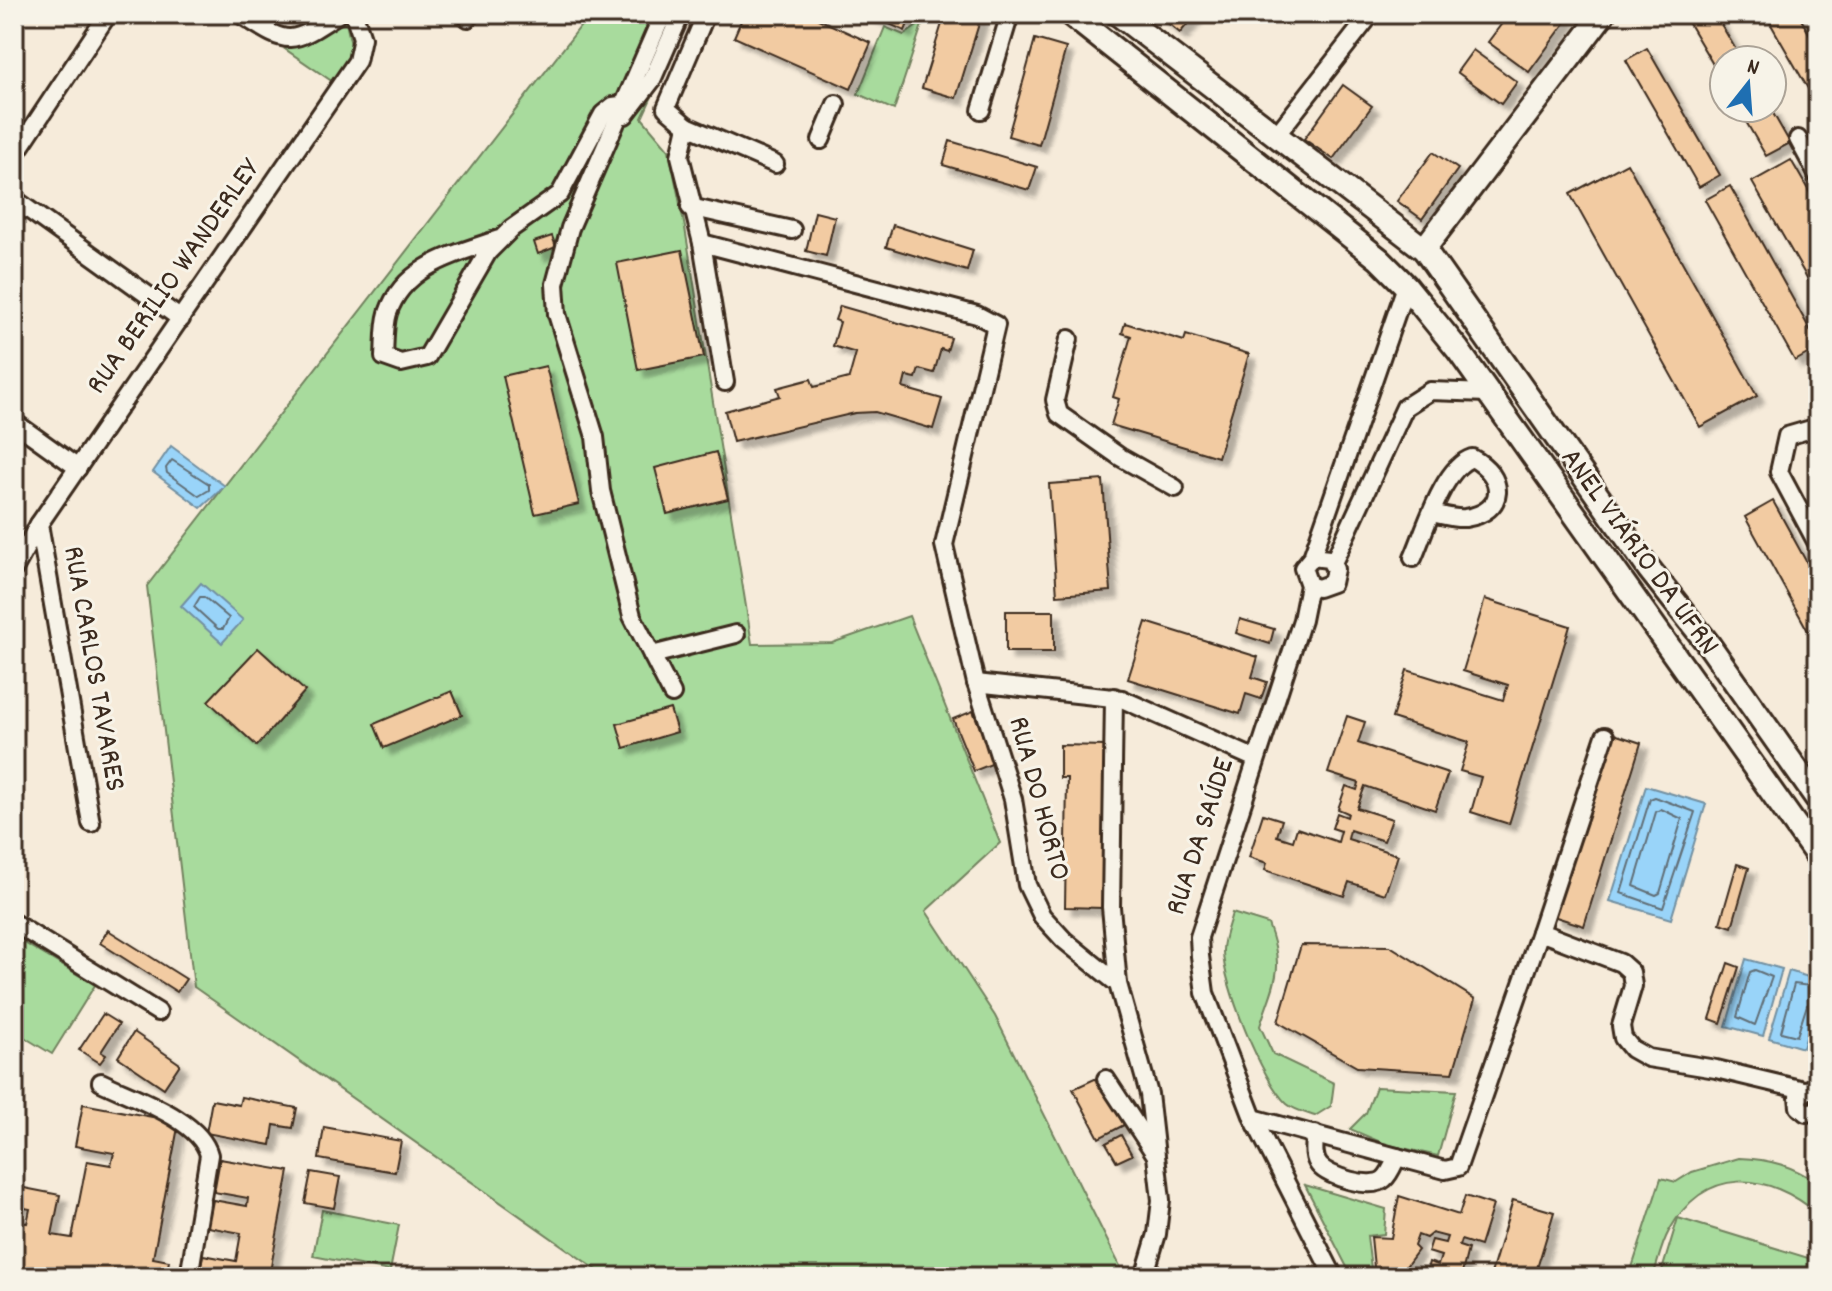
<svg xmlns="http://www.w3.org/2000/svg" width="1832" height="1291" font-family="Dekko,sans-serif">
<defs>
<filter id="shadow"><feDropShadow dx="7" dy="7" stdDeviation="2" flood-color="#0004"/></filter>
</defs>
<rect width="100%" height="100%" fill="#f6ebda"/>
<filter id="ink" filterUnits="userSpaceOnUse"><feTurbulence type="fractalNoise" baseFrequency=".0125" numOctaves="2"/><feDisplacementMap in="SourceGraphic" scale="16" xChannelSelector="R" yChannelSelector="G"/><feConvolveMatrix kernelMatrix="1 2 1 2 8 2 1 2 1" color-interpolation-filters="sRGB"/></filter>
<g filter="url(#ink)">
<g fill="#a8db9d" stroke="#72825e" stroke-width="2">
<polygon points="590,14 690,14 642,118 669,150 685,228 752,644 832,643 909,616 1000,843 926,911 995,1016 1123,1272 1118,1277 607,1277 194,987 147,586"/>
<polygon points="345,18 353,54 336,84 285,49"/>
<polygon points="923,22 894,110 858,94 885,27 904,35"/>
<path d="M1232 913 1268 924C1286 970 1274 982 1260 1026L1273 1054 1334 1083 1331 1106 1315 1116C1306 1113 1294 1110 1287 1104 1263 1083 1222 982 1223 950 1223 938 1229 925 1232 913Z"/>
<polygon points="14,937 95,985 52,1054 14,1031"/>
<polygon points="1376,1087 1456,1091 1438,1156 1385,1144 1350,1129 1366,1113"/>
<path d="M1739 1158C1771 1159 1792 1166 1818 1183V1214C1768 1171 1705 1165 1669 1231 1661 1245 1658 1262 1653 1277H1629L1661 1178 1676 1182 1692 1172Z"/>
<polygon points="1305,1185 1386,1209 1384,1234 1367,1236 1372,1277 1352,1277"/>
<polygon points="322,1210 399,1225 390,1271 313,1256"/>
<polygon points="1678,1218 1818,1261 1818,1277 1660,1277"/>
</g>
<g fill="#99d4f9" stroke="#7390a1" stroke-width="2">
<polygon points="171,446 225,486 201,508 153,472"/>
<polygon points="201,583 243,620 222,643 181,606"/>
<polygon points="1646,786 1706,804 1671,919 1610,901"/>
<polygon points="1746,959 1782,969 1763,1036 1726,1026"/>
<polygon points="1789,971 1818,980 1818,997 1803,1048 1769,1038"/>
</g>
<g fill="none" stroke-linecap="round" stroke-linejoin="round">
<g stroke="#616e76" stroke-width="2">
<polygon points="172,460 209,484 209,490 199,496 167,473 166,468"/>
<polygon points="200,597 204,597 229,618 223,629 218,629 194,607"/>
<polygon points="1655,797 1695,812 1663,908 1621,893 1650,799"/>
<polygon points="1661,809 1682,819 1660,893 1656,895 1634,886 1656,812"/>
<polygon points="1755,970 1772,977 1755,1025 1737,1017 1750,972"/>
<polyline points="1818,987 1794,984 1781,1032 1797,1036 1807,1005 1818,1001"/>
</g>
</g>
<g fill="#f2cba2" stroke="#3b2a1e" stroke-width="2" filter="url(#shadow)">
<polygon points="744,14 820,14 818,19 871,43 851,89 734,37"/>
<polygon points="867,14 912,14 905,31"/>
<polygon points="945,14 982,14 956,98 922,88"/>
<polygon points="1157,14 1196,14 1180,33"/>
<polygon points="1509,14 1562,14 1568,19 1529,72 1488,42"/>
<polygon points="1701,14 1715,14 1742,60 1724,60 1724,83 1688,22"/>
<polygon points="1765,14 1798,14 1818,49 1818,106"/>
<polygon points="1035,39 1066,48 1039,145 1008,136"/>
<polygon points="1647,48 1720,175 1699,187 1626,60"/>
<polygon points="1473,50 1517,82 1501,104 1457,72"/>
<polygon points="1343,85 1372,106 1333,159 1304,139"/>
<polygon points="1738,108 1770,108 1790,143 1766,156"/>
<polygon points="950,141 1037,167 1029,190 943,165"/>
<polygon points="1433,152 1458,169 1422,219 1397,201"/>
<polygon points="1791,160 1818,207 1818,297 1752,182"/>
<polygon points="1627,163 1757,396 1700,427 1570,194"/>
<polygon points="1730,186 1818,344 1818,348 1795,361 1705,200"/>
<polygon points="815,212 835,217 826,256 806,251"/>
<polygon points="893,225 973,250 967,271 886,247"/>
<polygon points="552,236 556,247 538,254 534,242"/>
<polygon points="682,250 704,357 638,370 617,263"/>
<polygon points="840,306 951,338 947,351 941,349 934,373 919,369 916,378 906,376 903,388 942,399 933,429 875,412 855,413 733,442 725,411 780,396 777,388 811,379 814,387 849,378 856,353 833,346 840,322 835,320"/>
<polygon points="1125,323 1184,341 1186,335 1249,354 1218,457 1111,425 1119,399 1113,397 1131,336 1122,333"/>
<polygon points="546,366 579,504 535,514 503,376"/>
<polygon points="716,452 728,499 667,514 655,468"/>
<polygon points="1103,480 1111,591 1057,595 1049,484"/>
<polygon points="1773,501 1818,583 1818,649 1745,517"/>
<polygon points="1485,599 1570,626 1509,824 1471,812 1481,777 1460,771 1469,742 1392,718 1407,670 1503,700 1508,685 1463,671"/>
<rect x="1006" y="611" width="48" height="41"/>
<polygon points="1240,619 1274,629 1270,644 1236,633"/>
<polygon points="1146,622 1258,657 1252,677 1267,682 1261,699 1246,694 1240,714 1128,679"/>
<polygon points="258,648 305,691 257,746 208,701"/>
<polygon points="452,691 462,715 384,748 374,724"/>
<polygon points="670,709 677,732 624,748 617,724"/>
<polygon points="973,711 994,763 974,771 953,719"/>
<polygon points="1347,716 1365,722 1358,743 1448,773 1435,810 1365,786 1357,808 1392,819 1384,841 1350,830 1348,839 1398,855 1385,894 1349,882 1344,896 1265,870 1267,863 1249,857 1263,814 1282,820 1277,836 1293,841 1297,828 1338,842 1341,831 1332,828 1337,813 1347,817 1348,813 1338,809 1346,786 1357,790 1359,783 1328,773"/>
<polygon points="1611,733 1641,743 1584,926 1553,916"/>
<polygon points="1060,745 1106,746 1103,908 1065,907 1067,778 1060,778"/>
<polygon points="1737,864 1749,868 1732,927 1720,923"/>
<polygon points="108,930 186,979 177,992 100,943"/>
<polygon points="1301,945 1390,946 1475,999 1453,1073 1357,1067 1278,1022"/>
<polygon points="1728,963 1739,967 1721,1023 1710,1019"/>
<polygon points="103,1014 119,1024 101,1052 106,1055 100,1063 79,1050"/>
<polygon points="134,1032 180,1064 164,1088 118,1057"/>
<polygon points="1099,1077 1124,1125 1099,1138 1073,1089"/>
<polygon points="241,1097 297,1108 293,1128 274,1125 271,1145 206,1133 212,1100 239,1105"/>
<polygon points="83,1104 179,1122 153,1258 169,1261 166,1277 45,1277 14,1271 20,1234 14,1233 14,1221 27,1223 30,1209 14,1206 14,1186 60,1195 52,1235 72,1238 87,1161 111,1165 114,1153 75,1146"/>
<polygon points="324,1127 401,1141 395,1172 319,1159"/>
<polygon points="1121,1135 1132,1155 1117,1162 1106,1143"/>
<polygon points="220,1159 289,1171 269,1277 199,1277 203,1255 236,1261 241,1233 208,1227 213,1200 247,1206 248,1198 214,1192"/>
<polygon points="311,1172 340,1177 334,1208 305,1203"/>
<polygon points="1399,1196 1459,1215 1465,1196 1493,1205 1480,1246 1461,1240 1459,1246 1468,1249 1461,1277 1425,1277 1429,1262 1438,1265 1441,1256 1428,1252 1432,1240 1445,1243 1447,1237 1432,1233 1426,1238 1418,1235 1414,1246 1418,1250 1398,1277 1375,1277 1371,1237 1391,1238"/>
<polygon points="1513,1200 1554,1212 1535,1275 1490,1277"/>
</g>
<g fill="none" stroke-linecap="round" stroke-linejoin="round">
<g stroke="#3b2a1e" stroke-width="22">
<g id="minor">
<path d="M240 14C289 45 288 47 338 14"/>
<polyline points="663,14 570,228 555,284 557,314 595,437 601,491 632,616 672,694"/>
<polyline points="706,14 666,108 687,126 775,164"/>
<polyline points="468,18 471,14"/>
<polyline points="981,110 1010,14"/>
<polyline points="625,115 652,80 681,14"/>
<polyline points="687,126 680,156 702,243 725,382"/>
<polyline points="1278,133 1371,14"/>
<polyline points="1798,139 1818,176"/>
<polyline points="821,140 836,104"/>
<polyline points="14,156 108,14"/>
<polyline points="14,199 181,319"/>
<polyline points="690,207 792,230"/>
<path d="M499 239C456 254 404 265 388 313 384 326 385 343 384 357L401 363 427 357 488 252 512 228 560 194 603 114 613 106 628 104"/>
<polyline points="702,243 977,315 996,325 944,545 976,683"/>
<polyline points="1069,339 1055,400 1059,414 1120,457 1175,488"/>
<polyline points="14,422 78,468"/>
<polyline points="1818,427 1787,436 1779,472 1818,545"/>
<polyline points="39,524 91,823"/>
<polyline points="1312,557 1406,286"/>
<path d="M1413 558C1425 531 1443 467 1472 458 1506 476 1507 512 1465 518 1454 519 1442 515 1432 513"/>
<polyline points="1333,563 1405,407 1430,391 1488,393"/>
<polyline points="14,569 39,524 357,61 362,38 354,14"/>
<polyline points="1309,585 1318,588 1332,583 1335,569 1329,559 1312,557 1303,568 1309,585 1302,620 1199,937 1200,956 1205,993 1253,1118 1334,1277"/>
<polyline points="652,655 736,634"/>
<polyline points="1114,697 1111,907 1118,984"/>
<polyline points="1605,736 1540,932 1621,963 1631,972 1633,986 1621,1026 1623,1038 1632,1049 1648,1058 1716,1069 1804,1090"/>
<polyline points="14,923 158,1012"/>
<polyline points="1106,1079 1155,1154"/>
<path d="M101 1082C133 1098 200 1119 209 1155L189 1277"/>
<polyline points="1818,1092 1809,1089 1798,1097 1799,1107 1806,1113 1818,1110"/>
<polyline points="1253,1118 1445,1170 1458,1167 1540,932"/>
<path d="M1315 1134C1315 1144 1312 1156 1319 1165 1328 1177 1372 1190 1384 1179 1390 1174 1394 1163 1397 1157"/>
<polyline points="1144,1277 1157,1234 1161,1200 1149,1094 1118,984 1064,940 1042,916 1027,885 1013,799 976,683 1122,699 1256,759"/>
</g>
</g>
<g stroke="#3b2a1e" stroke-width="28">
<g id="major">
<polyline points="1070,14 1379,259 1406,286 1458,350 1818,857"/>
<polyline points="1118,14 1424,249 1649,569 1709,645 1818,800"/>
<polyline points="1424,249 1603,14"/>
</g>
</g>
<use href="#minor" stroke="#f7f3e8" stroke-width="16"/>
<use href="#major" stroke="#f7f3e8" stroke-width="22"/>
</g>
</g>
<g text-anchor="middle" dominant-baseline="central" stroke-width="6" stroke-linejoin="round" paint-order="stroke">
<g font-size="30" fill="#3b2a1e" stroke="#f7f3e8">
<text transform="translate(175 278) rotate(-55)">RUA BERILIO WANDERLEY</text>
<text transform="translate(1638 553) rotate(54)">ANEL VIÁRIO DA UFRN</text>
<text transform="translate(92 669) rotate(80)">RUA CARLOS TAVARES</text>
<text transform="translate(1037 799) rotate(75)">RUA DO HORTO</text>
<text transform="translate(1202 837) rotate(-72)">RUA DA SAÚDE</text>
</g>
</g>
<rect width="1832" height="1291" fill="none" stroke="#f7f3e8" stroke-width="48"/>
<rect x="24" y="24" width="1784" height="1243" fill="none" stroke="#3b2a1e" stroke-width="3" filter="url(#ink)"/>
<g transform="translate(1748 84) rotate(17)"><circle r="38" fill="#f7f3e8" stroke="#aca397" stroke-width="2"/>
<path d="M0-6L14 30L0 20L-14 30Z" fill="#1f6fb2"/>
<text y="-12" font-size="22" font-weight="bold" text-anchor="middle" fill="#3b2a1e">N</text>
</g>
</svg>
